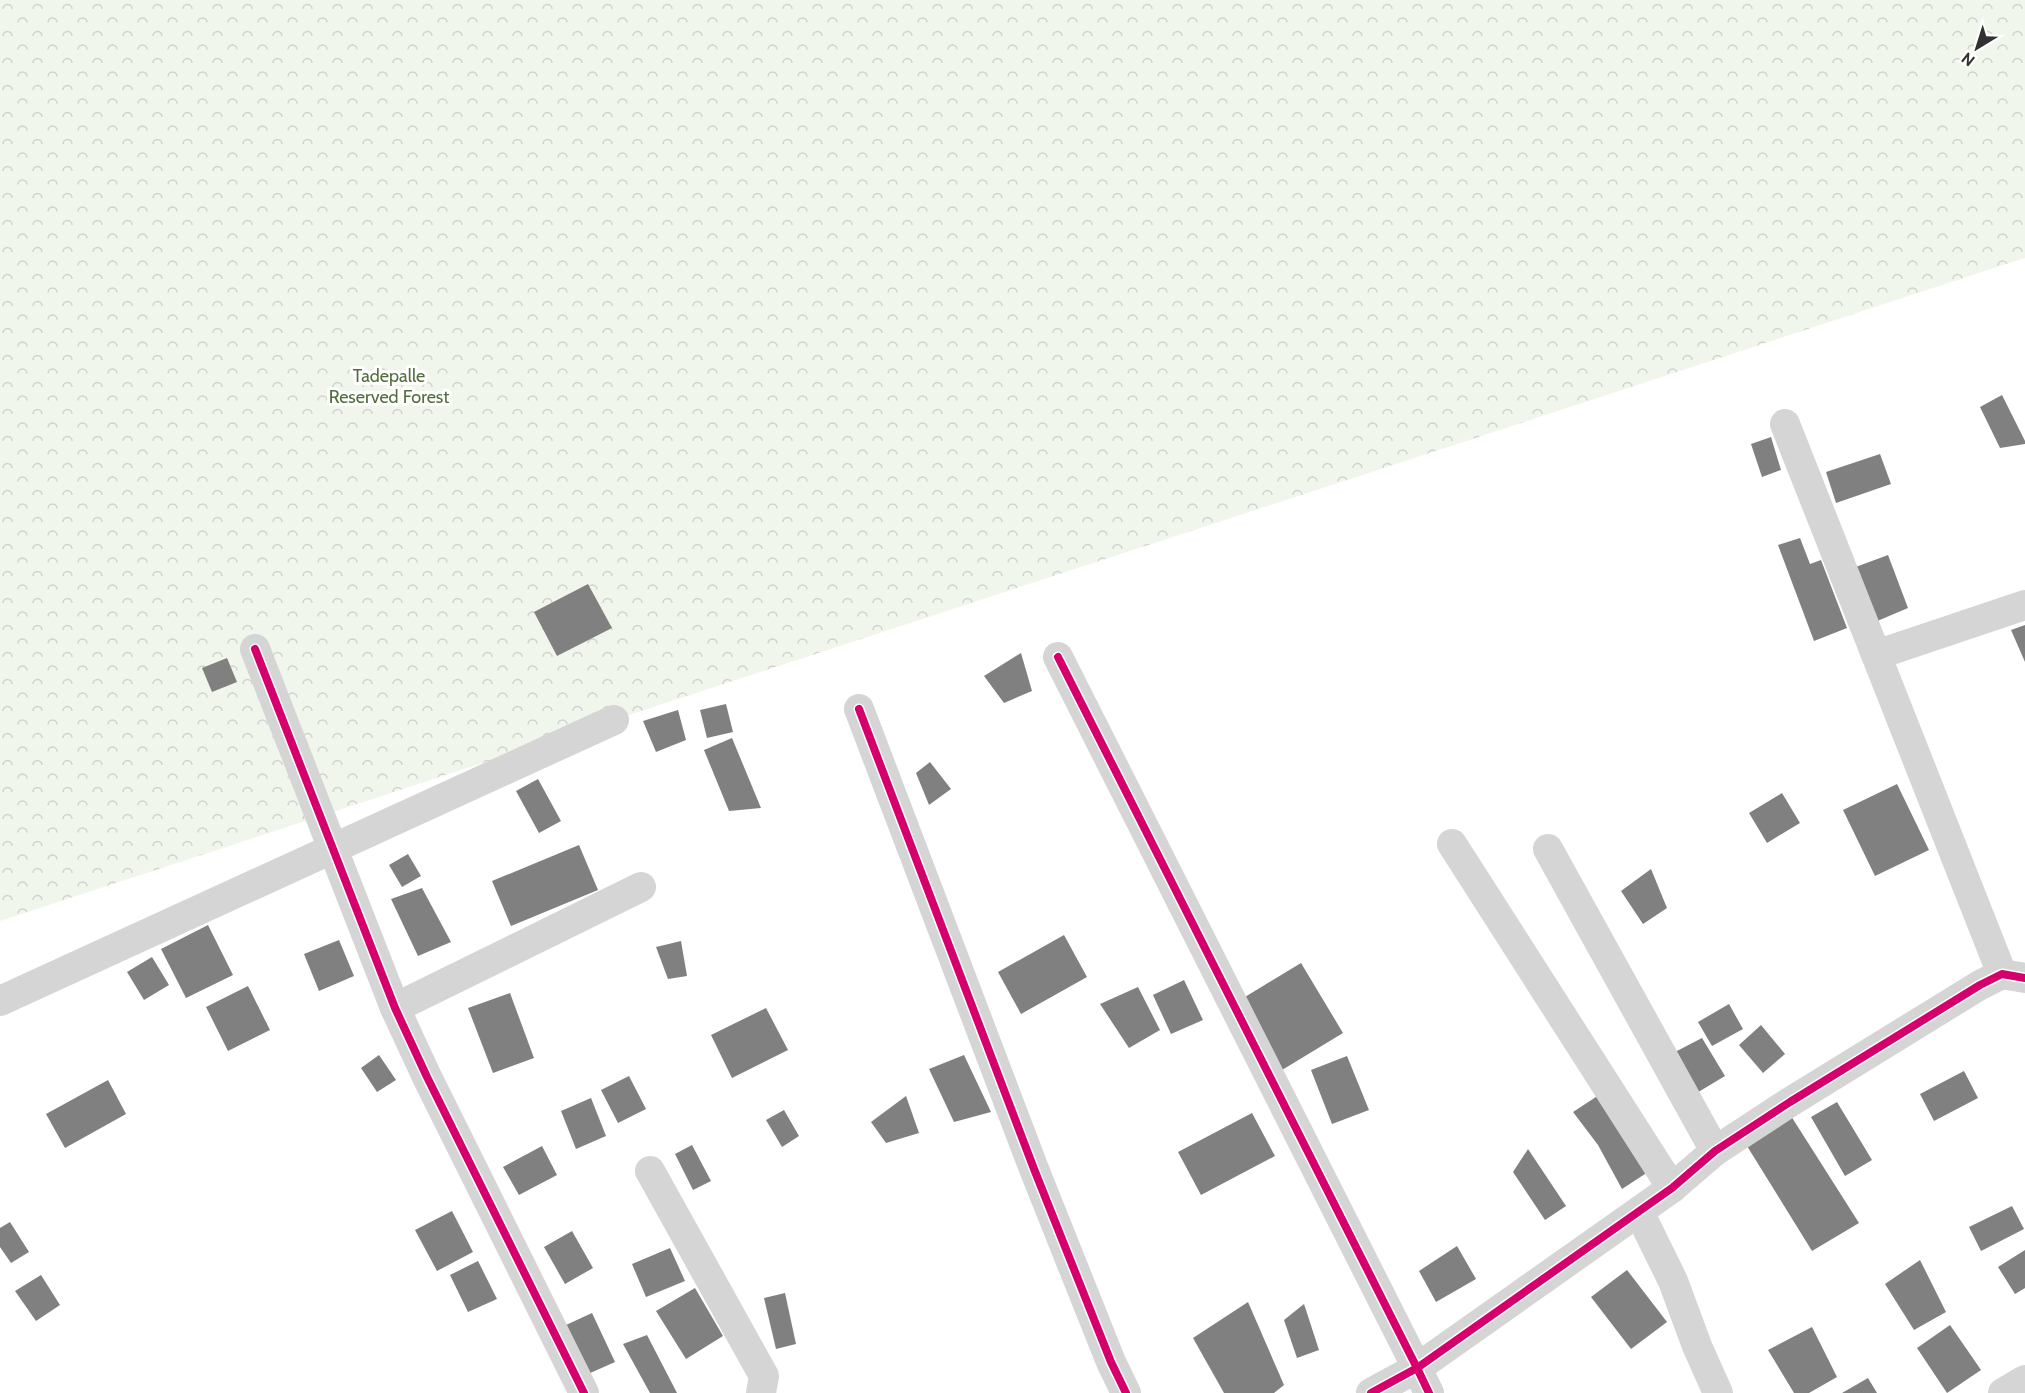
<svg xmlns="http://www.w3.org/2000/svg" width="2025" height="1393" font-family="Cabin,sans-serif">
<defs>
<pattern id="forest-crowns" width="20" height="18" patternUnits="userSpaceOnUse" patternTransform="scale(1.5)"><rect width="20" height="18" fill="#f1f6ed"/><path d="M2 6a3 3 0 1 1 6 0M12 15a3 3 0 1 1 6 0" fill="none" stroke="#cfd3cc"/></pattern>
</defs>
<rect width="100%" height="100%" fill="#fff"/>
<polygon fill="url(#forest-crowns)" points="0,0 2025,0 2025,258 0,921"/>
<g fill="#808080">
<polygon points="2002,395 2025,441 2025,444 2000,448 1980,407"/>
<polygon points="1771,437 1781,470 1762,477 1751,444"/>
<polygon points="1880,454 1891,484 1836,503 1826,472"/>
<polygon points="1800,538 1810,564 1821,560 1847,628 1814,641 1778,545"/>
<polygon points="1888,555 1908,608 1875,622 1853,568"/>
<polygon points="588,584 612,628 557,656 534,612"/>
<polygon points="2025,625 2025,662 2011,630"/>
<polygon points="1021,653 1032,691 1004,703 984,676"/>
<polygon points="227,658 237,682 212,692 202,668"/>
<polygon points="726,704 733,732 707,738 700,710"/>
<polygon points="678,710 686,740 656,752 643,721"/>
<polygon points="732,738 761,808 729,811 704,750"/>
<polygon points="930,762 951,789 929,805 916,773"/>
<polygon points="538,779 561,821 539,833 516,791"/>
<polygon points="1897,784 1929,850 1875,876 1843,810"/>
<polygon points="1782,793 1800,823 1767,843 1749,813"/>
<polygon points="579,845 598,890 511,926 492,881"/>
<polygon points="408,854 421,876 402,887 389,865"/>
<polygon points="1651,869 1667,908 1643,924 1621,891"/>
<polygon points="422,888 451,942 418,956 391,899"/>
<polygon points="208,925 233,975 186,998 161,949"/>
<polygon points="1064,935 1087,977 1021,1014 998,972"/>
<polygon points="339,940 354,976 319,991 304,954"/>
<polygon points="681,941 687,976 668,979 656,947"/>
<polygon points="152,957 169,985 144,1000 127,972"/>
<polygon points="1301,963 1343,1033 1282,1070 1240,1000"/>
<polygon points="1184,980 1203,1020 1171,1034 1153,995"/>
<polygon points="248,986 270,1030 228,1051 206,1007"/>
<polygon points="1138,987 1160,1030 1129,1048 1100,1004"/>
<polygon points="510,993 534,1058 493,1073 468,1008"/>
<polygon points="1729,1004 1743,1029 1712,1046 1698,1022"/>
<polygon points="766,1008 788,1050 732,1078 711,1035"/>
<polygon points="1761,1025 1785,1054 1763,1073 1739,1045"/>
<polygon points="1702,1038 1725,1076 1695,1094 1673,1053"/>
<polygon points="379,1055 396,1080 377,1092 361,1068"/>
<polygon points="964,1055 991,1112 954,1122 929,1069"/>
<polygon points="1347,1056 1369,1110 1332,1124 1311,1070"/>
<polygon points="1964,1071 1978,1098 1934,1121 1920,1094"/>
<polygon points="629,1076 646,1109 618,1123 601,1090"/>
<polygon points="108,1080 126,1114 65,1148 46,1114"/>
<polygon points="1599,1095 1648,1172 1622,1189 1598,1145 1573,1112"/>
<polygon points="906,1096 919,1133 886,1143 871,1122"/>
<polygon points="591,1098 606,1136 576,1149 561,1111"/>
<polygon points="1837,1102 1872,1160 1845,1176 1811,1117"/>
<polygon points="784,1110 799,1136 782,1147 766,1120"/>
<polygon points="1252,1113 1275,1156 1201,1195 1178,1152"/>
<polygon points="1791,1116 1859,1223 1812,1251 1747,1146"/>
<polygon points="692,1145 711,1181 693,1190 675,1154"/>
<polygon points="542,1146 557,1175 519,1195 503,1167"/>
<polygon points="1528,1149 1566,1206 1545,1220 1513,1172"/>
<polygon points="2012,1206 2024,1229 1981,1251 1969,1227"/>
<polygon points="452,1211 473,1252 437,1271 415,1230"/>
<polygon points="10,1222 29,1252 11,1263 0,1247 0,1228"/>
<polygon points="572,1231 593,1268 565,1284 544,1247"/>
<polygon points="1457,1246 1476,1279 1436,1302 1419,1271"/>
<polygon points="670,1248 685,1281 646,1297 632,1264"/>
<polygon points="2025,1250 2025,1288 2015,1294 1998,1267"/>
<polygon points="1920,1260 1946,1312 1914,1330 1885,1284"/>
<polygon points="478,1261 497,1299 468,1312 450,1275"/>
<polygon points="1627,1270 1667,1322 1631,1349 1591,1297"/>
<polygon points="41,1275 60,1305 36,1321 15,1291"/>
<polygon points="695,1288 723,1336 686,1359 656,1311"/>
<polygon points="785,1293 796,1344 776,1349 764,1298"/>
<polygon points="1248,1302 1284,1385 1274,1393 1224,1393 1193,1338"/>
<polygon points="1304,1304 1319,1350 1297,1358 1284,1320"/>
<polygon points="592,1313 615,1362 588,1374 566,1325"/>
<polygon points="1950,1325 1981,1370 1947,1393 1917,1348"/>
<polygon points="1812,1327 1837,1377 1809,1393 1794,1393 1768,1350"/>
<polygon points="647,1335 677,1393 650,1393 623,1344"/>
<polygon points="1868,1378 1877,1393 1842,1393"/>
</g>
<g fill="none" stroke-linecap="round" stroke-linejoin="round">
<g stroke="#d5d5d5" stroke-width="30">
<polyline points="1785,424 2002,974"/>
<polyline points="255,649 395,1008 427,1077 584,1393"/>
<polyline points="1876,655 2025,605"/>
<polyline points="1058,657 1417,1368 1371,1393"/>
<polyline points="859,709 1034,1169 1111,1362 1126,1393"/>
<polyline points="1452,844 1672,1188"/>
<polyline points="1548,849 1715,1151"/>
<polyline points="0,1001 614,720"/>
<polyline points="395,1008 641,887"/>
<polyline points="650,1171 764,1376 761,1393"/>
<polyline points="1639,1212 1673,1281 1697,1346 1718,1393"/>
<polyline points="1429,1393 1417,1368 1672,1188 1715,1151 1790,1102 1980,985 2002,974 2025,978"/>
<polyline points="2003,1393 2025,1380"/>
</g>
<g stroke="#fff" stroke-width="11">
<g id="cycleway">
<polyline points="255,649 395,1008 427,1077 584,1393"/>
<polyline points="1058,657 1417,1368 1371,1393"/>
<polyline points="859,709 1034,1169 1111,1362 1126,1393"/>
<polyline points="1429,1393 1417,1368 1672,1188 1715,1151 1790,1102 1980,985 2002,974 2025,978"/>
</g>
</g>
<use href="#cycleway" stroke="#d6006c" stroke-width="8"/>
</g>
<g text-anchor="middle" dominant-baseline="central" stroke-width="6" stroke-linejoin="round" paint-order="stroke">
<g font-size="18" fill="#516f3c" stroke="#fff">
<text x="389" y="376">Tadepalle<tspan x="389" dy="21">Reserved Forest</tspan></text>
</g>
</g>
<g transform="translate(1977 48) rotate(218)" stroke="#ffffff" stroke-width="4.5" paint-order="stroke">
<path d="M0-4.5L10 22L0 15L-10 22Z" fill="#313131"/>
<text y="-9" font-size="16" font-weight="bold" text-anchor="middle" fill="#313131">N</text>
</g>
</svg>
